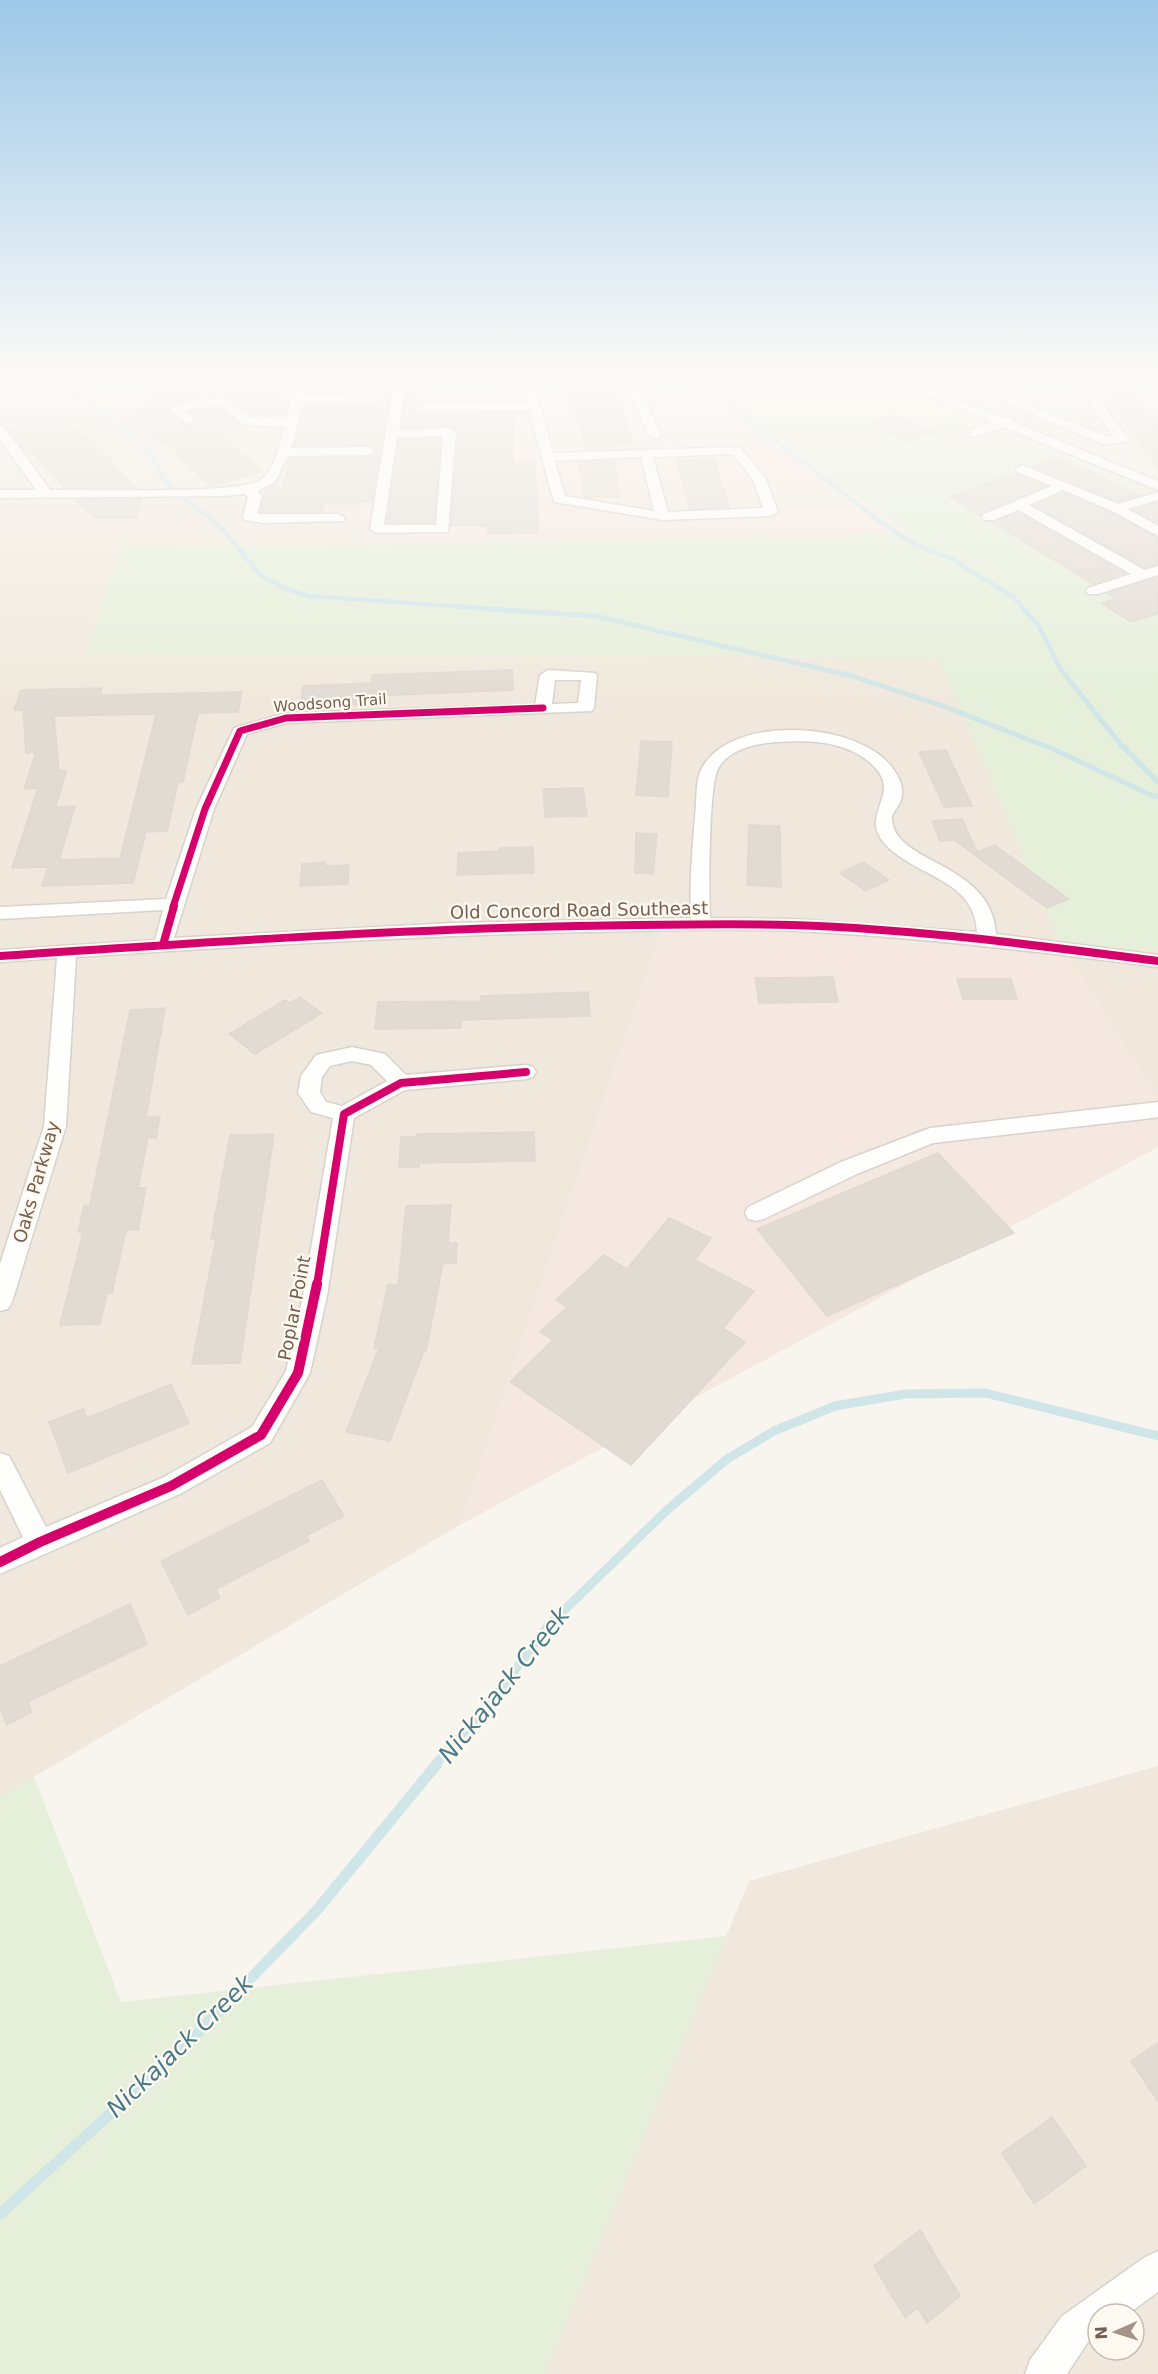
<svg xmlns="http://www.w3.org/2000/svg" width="1158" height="2374" font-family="'DejaVu Sans',sans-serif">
<rect width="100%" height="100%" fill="#f8f5ee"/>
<g fill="#f0e8dc" fill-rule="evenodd">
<polygon points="0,375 385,375 385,421 359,545 121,546 86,654 938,657 1059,939 1096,949 1158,952 1158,1099 1059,940 663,925 460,1525 0,1797"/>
<polygon points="894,375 1158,375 1158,488"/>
<path d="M1158 1766V2374H545L749 1881ZM1098 2314H1134V2350H1098Z"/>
</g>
<g fill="#f5e8e0">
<polygon points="385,375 671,375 911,533 359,545 385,421"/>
<polygon points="663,925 1059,940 1158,1099 1158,1147 460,1525"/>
</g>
<g fill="#e5efd9">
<polygon points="671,375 894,375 1158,488 1158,952 1096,949 1059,940 938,657 86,654 121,546 359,545 910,533"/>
<polygon points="34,1777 121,2002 727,1936 545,2374 0,2374 0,1797"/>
</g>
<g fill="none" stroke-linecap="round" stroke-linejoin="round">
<g stroke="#d0e5e8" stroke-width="4.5">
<polyline points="690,375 886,526 914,544 952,559 1013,597 1025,610"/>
<polyline points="63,391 82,400 144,443 163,478 183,498 220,526 260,575 282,587 308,596 509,610"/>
</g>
<g stroke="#d0e5e8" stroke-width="5">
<polyline points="487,609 595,616 852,676 943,706 1053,749 1153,796 1158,796"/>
<polyline points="1023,609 1039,626 1061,670 1118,741 1158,782"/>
</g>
<polyline stroke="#d0e5e8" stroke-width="9" points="435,1765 490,1703 548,1626 666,1511 727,1459 774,1431 835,1406 906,1394 985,1393 1158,1436"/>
<polyline stroke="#d0e5e8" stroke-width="11" points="0,2214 189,2042 317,1910 437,1764"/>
</g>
<g fill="#e2dbd3" stroke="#e1d8d0" stroke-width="1.5" fill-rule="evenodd">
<polygon points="355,375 393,375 372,502 324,503 322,512 260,512 266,489 275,485 282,491 289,458 369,457 377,452 369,445 294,446 305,405 380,404 388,399 380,392 307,393 308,388 353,387"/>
<polygon points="409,375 417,375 420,378 418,403 414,406 417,414 514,413 513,462 535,461 538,533 488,534 487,526 451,526 458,432 450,426 402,428"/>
<polygon points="608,379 610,379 634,443 612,445 612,449 587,450 566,381"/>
<polygon points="1120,379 1147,415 1150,415 1158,425 1158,468 1094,380"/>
<polygon points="259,382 288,403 286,415 252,416 221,394 176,403 168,409 189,426 197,420 190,412 218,406 239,424 217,431 261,472 211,486 165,442 160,443 126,412 148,407 143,400 221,388 222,390"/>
<polygon points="57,410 60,416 98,447 136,488 65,488 29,449 24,450 9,430 20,428 15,416"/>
<polygon points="894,415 904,419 936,432 909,442 869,424"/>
<polygon points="441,438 434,523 387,523 399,440"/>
<polygon points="1057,457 1139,495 1118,502 1032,467"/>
<polygon points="714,459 729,507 690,509 677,460"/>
<polygon points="614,460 620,497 584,497 579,462"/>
<polygon points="1015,473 1046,486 983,512 980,516 950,497"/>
<polygon points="1063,492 1111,513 1158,538 1158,564 1145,568 1034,505"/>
<polygon points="142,499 135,518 94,518 76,500"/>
<polygon points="1156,503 1158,504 1158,523 1134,510"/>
<polygon points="1018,513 1125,573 1093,584 991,522"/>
<polygon points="1158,577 1158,614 1131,622 1101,603 1116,599 1107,593"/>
<polygon points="512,670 514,690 372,696 372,675"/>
<polygon points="372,683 371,704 301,706 303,686"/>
<path d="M102 688 100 695 242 692 238 712 198 713 183 782H178L167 831 146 832 133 883 42 886 48 867 12 868 38 788 24 789 36 752 26 753 23 710H14L21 690ZM156 714 120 858 59 860 75 806 56 807 66 771H59L54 716Z"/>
<polygon points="641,741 672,742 668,797 636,795"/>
<polygon points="946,750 972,806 944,807 919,752"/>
<polygon points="583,788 587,816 545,817 543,789"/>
<polygon points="962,819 977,852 994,845 1069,899 1047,908 954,840 940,841 932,821"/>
<polygon points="749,825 780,826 781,887 747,885"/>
<polygon points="636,833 657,834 653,874 635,873"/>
<polygon points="533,847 534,873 457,875 458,853 500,851 500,848"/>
<polygon points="325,862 325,866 349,865 348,884 300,886 302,864"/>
<polygon points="863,862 889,880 866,891 840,873"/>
<polygon points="833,977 838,1002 759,1003 755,978"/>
<polygon points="957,979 1011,979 1017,999 963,999"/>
<polygon points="588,992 590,1016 461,1020 461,1028 375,1029 378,1002 481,1001 481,996"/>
<polygon points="300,997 322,1013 255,1054 229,1034 285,1000 290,1003"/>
<polygon points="165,1008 146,1117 160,1117 156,1138 148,1138 138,1188 146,1188 138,1230 126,1230 112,1293 107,1293 100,1324 60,1325 83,1232 78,1232 84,1206 90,1205 130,1010"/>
<polygon points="534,1132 535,1161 420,1163 419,1167 399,1167 401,1137 417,1137 417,1134"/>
<polygon points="274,1134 240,1363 192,1364 216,1238 211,1239 230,1135"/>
<polygon points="938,1153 1014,1233 827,1316 757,1229"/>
<polygon points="451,1205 448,1243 457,1243 456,1263 443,1263 426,1351 424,1351 390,1441 346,1432 379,1348 374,1348 388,1284 398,1285 406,1206"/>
<polygon points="669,1218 711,1238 695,1260 754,1291 723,1328 745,1342 631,1465 510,1382 553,1340 540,1332 567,1307 556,1300 604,1255 627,1269"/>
<polygon points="171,1384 189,1423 68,1473 49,1422 83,1409 87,1418"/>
<polygon points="322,1480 344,1516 306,1536 309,1541 216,1589 220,1598 188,1615 161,1561"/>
<polygon points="130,1604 147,1644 28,1702 32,1712 7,1725 0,1708 0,1666"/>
<polygon points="1158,2043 1158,2102 1131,2061"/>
<polygon points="1052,2117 1086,2166 1034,2204 1002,2153"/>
<polygon points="920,2230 960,2296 927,2323 918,2308 905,2318 874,2266"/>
</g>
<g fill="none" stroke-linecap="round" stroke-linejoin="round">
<g stroke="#d7d2cc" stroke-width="3">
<g id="minor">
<path d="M296 375H308L304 395 380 394 386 398 380 402 303 403 291 448 369 447 375 451 369 455 288 456 275 482 257 491 262 496 257 514H338L345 518 343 521 264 523 245 520 243 517 248 497 245 494 225 496 0 498V490H36L0 439V426L4 427 50 490C86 489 239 495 261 480 274 471 281 441 285 427L244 425 219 404 185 411 195 420 189 424 170 409 176 405 221 396 251 418 287 419Z"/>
<path d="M395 375H407L399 430 450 428 456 432 448 532 377 533 370 529ZM443 436 436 525H384L397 438Z"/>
<path d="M419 375H460C450 382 429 382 419 375Z"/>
<path d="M520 375H612L606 378 533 380 553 453 740 447 766 479 778 512 771 516 662 520 554 502 529 411H422L416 407 422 403H528ZM733 454 753 480 763 508 668 512 653 457ZM641 457 654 511 565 496 555 461Z"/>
<polygon points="621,375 633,375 661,435 659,438 651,438 649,435"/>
<polygon points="881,375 897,375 1003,418 1013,417 1013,422 1158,481 1158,490 1003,427 979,436 971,436 969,433 971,430 992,422"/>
<path d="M1082 381 1086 383 1126 436 1128 439 1126 442 1103 444 974 390 991 382ZM1079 389 1114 436 1108 437 991 390Z"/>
<polygon points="1022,465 1118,504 1158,492 1158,500 1128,509 1158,526 1158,536 1112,511 1063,490 1029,505 1145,570 1158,566 1158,575 1098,594 1088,594 1086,591 1088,588 1131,574 1018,510 994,520 984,520 982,517 984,514 1052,486 1017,472 1016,469"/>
<path d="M548 670 595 673 597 676 594 708 592 711 287 723 247 734 214 809 174 938 452 923 691 918C689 880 693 842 696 804 697 792 696 778 702 768 732 713 862 721 894 770 899 777 903 786 902 795 901 804 895 809 892 816 890 865 992 860 996 934L1158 955V967C1037 951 917 937 795 931 724 928 653 931 582 932 413 936 245 946 76 957L66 1126 12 1302 8 1309 0 1311V1264L44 1126 57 958 0 962V950L155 940 163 910 0 919V907L166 899 196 809 234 728 286 713 535 705 540 675ZM555 680H581L578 703 552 704ZM776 742C805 740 839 740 864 758 912 793 854 811 886 845 916 877 975 879 977 932L792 919 710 918C709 894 708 783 719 767 731 748 755 744 776 742Z"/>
<path d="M352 1047 385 1054 406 1075 526 1065 533 1067 536 1072 533 1077 526 1079 405 1090 354 1118 327 1296 310 1373 270 1443 180 1494 0 1574V1548L23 1537 0 1490V1453L9 1456 46 1527 162 1478 252 1427 286 1371 303 1296 333 1118 311 1112 298 1093 301 1076 316 1055ZM352 1061 371 1065 387 1081 342 1106 326 1102 320 1092 322 1077 330 1066Z"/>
<polygon points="1158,1102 1158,1117 1153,1118 933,1143 857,1174 764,1219 756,1221 748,1219 745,1213 748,1207 841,1162 930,1128"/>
<polygon points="1158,2251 1158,2292 1128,2314 1098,2314 1098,2335 1088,2342 1067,2374 1025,2374 1030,2360 1062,2316 1145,2257"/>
</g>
</g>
<g stroke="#d9d1cb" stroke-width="3">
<polygon id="major" points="57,375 112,375 105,379 0,389 0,381"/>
</g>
<use href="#minor" fill="#fefefc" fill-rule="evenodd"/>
<use href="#major" fill="#f2eee7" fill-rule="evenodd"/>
<g stroke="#fefaf1" stroke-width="10">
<polyline id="cycleway-far2" points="173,907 205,809 240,731 286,718 543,708"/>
</g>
<g stroke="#fefaf1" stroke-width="12">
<g id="cycleway-far1">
<polyline points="163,945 174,906"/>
<path d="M0 956C192 943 384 930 577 926 649 925 721 923 792 925 915 929 1036 945 1158 961"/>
<polyline points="317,1285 344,1114 401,1083 526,1072"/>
</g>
</g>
<g stroke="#fefaf1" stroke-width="14">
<polyline id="cycleway" points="0,1562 40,1542 171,1486 261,1435 298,1373 317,1284"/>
</g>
<use href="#cycleway-far2" stroke="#d6006c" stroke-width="7"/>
<use href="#cycleway-far1" stroke="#d6006c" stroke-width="8"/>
<use href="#cycleway" stroke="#d6006c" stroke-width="10"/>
</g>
<linearGradient id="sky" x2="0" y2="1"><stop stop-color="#9ec8e8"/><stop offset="0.53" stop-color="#fcfaf7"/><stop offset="1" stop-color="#fcfaf7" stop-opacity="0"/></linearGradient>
<rect width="1158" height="707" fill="url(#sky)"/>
<g text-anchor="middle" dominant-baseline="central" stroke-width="4.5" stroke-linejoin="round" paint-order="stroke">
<g font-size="15" fill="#765e4e" stroke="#fefaf1">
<text transform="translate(330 703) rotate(-4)">Woodsong Trail</text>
</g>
<g font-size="18" fill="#765e4e" stroke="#fefaf1">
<text transform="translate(579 910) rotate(-1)">Old Concord Road Southeast</text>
<text transform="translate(36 1182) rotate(-74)">Oaks Parkway</text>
<text transform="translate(294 1308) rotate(-79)">Poplar Point</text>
</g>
<g font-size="24" font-style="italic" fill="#487b89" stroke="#fefaf1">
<text transform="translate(504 1685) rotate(-51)">Nickajack Creek</text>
<text transform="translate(180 2046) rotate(-44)">Nickajack Creek</text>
</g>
</g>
<g transform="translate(1116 2332) rotate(267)"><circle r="28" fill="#fefaf1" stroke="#c8bcb0" stroke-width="1.5"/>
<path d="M0-4.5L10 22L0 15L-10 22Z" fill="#a49386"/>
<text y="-9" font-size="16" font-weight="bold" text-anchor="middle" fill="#765e4e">N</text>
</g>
</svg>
